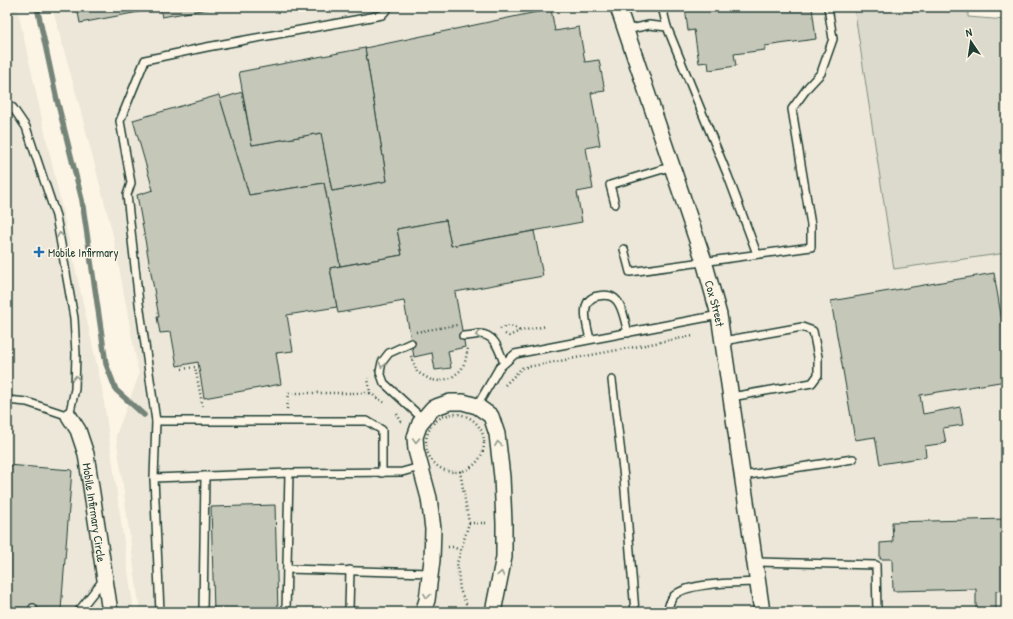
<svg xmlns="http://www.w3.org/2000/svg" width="1013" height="619" font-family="'Patrick Hand',sans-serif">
<rect width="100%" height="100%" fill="#fcf5e5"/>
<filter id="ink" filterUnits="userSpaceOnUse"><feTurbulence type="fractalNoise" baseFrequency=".025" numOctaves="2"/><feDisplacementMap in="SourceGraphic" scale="8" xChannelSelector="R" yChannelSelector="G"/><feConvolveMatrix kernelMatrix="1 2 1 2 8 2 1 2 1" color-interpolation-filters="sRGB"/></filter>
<g filter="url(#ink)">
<g fill="#ece7d8">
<polygon points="7,7 17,7 102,388 134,612 7,612"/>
<polygon points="52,7 853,7 894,269 1006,253 1006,612 140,612 116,435 139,375 113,235 77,97"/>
</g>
<polygon fill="#dcdacc" stroke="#7e8c80" points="854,7 968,7 968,17 1006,20 1006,253 894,269"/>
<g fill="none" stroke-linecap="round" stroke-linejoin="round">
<polyline stroke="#758479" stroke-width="5.5" points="37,7 57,100 82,200 106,364 116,390 144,415"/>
</g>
<g fill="#c5c7b9" stroke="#1f3d34">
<polygon points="77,7 219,7 162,17 160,8 80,23"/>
<polygon points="685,7 812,7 816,39 765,46 765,50 734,54 736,66 709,70 708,62 699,63 694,30 688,31"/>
<polygon points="551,9 555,31 579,27 585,62 599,60 605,91 591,93 600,145 586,148 593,189 577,192 582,222 451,246 446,220 397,229 402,255 340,266 324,183 249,195 220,99 242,92 252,145 321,133 332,191 387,181 365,48"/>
<polygon points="365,48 387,181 332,191 321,133 252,145 239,72"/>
<polygon points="219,95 249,195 324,183 340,266 330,268 337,307 287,315 293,351 276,353 281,384 204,398 198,362 177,366 171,332 160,333 157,317 159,317 137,195 153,190 133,120"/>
<polygon points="446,220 451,246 534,231 543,276 455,292 465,347 448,351 451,368 435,370 432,353 414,357 404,301 338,313 330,268 402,255 397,229"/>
<polygon points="994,273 1006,345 1006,381 920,395 923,414 960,407 963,425 943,428 946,443 925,446 926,457 880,464 875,437 855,440 831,301"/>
<polygon points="7,465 72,470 61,610 10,607 10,612 7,612"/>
<polygon points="275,505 278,612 214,612 211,507"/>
<polygon points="1006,519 1006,590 996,591 996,612 976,612 976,589 893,591 892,559 880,559 880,543 893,542 892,522"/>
</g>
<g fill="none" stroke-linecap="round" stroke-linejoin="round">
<g stroke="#1f3d34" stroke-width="10">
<g id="lane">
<polyline points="662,7 667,27"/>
<polyline points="626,30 649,25 667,27 728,176 757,254"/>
<polyline points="7,104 13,108 26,127 56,216 74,318 76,354 75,389 69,416 27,402 7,400"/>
<polyline points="615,204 610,185 673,166"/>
<polyline points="624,249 630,272 811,247 811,225 792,109 808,87 821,73 833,39 828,7"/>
<path d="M463 336C468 336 474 335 479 334 495 334 499 350 504 363"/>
<path d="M590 339C587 326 578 299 598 296 603 295 610 295 614 298 623 304 625 323 628 333"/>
<polyline points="723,341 802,327 813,331 818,357 818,375 812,383 731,397"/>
<polyline points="411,343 389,353 382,362 380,372 384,383 423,419"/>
<polyline points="612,380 624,478 635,612"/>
<polyline points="477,406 499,368 515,354 719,315"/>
<polyline points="156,421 367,421 382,430 382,473"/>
<polyline points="742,476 853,459"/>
<polyline points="154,478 289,473 402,472 420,467"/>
<polyline points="755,562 876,565 877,612"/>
<polyline points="287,569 430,573"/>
<polyline points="350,570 349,608 352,612"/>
<polyline points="33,608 33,612"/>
<polyline points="78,612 104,579"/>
<polyline points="160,612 154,478 156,421 139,303 127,195 131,183 120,121 145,60 207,47 382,15 389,7"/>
<polyline points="203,612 205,476"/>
<polyline points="286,612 289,473"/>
<path d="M667 612C668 608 670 601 673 597 684 582 739 583 758 582"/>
</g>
</g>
<g stroke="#1f3d34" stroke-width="18">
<g id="street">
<path id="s1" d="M618 7 704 261 719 315 762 612"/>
<path id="s2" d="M69 416 78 430 86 454 110 612"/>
<polyline points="423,612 427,600 432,560 433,529 429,498 416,450 415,437 420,423 433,408 450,402 463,402 477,406 491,416 497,434 502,477 504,523 504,557 493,612"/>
</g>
</g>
<g stroke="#1f3d34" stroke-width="2.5" stroke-dasharray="1 3" stroke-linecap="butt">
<path d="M500 329C508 325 512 325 520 331"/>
<polyline points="416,332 457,325"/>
<polyline points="505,334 509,336 520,331 547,326"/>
<polyline points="411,356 417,372 431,380 439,381 451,378 461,370 465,362 468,348"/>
<polyline points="182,369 195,367 203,408"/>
<polyline points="505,385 522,368 693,336"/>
<polyline points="370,393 386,404"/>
<polyline points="287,409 289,393 370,393 368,378"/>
<polyline points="397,414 402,423"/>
<circle cx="455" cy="443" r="29"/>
<polyline points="460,471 469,523 457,563 460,590 467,606 467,612"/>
<polyline points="469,523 488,523"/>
<polyline points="448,547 453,547 460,550"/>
</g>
<use href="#lane" stroke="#fcf5e5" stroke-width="7"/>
<use href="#street" stroke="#fcf5e5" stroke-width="15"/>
</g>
<defs><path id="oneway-chevron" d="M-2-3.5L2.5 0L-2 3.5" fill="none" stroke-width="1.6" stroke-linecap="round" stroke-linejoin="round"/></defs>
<g stroke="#8e998c">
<use href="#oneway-chevron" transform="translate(60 235) rotate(-100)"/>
<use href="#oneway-chevron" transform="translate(478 335) rotate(179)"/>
<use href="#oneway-chevron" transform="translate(382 365) rotate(107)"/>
<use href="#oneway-chevron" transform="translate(76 378) rotate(-88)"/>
<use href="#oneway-chevron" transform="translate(416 440) rotate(92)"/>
<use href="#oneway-chevron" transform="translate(498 444) rotate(-97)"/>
<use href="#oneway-chevron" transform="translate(501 574) rotate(-80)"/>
<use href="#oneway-chevron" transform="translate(427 596) rotate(99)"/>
</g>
</g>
<path fill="#1f6fb2" stroke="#fcf5e5" stroke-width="1.5" d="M37 246h4v4h4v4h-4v4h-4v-4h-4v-4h4z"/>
<g text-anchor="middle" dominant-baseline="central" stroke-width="3" stroke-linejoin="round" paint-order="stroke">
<g font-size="12" fill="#1f3d34" stroke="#fcf5e5" text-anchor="start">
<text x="48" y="252">Mobile Infirmary</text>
</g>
<g font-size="12" fill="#1f3d34" stroke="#fcf5e5">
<text stroke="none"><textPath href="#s1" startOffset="312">Cox Street</textPath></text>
<text stroke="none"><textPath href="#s2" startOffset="101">Mobile Infirmary Circle</textPath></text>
</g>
</g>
<rect width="1013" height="619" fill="none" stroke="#fcf5e5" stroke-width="24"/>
<rect x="12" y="12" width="989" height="595" fill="none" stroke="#1f3d34" stroke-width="1.5" filter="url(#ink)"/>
<g transform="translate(971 42) rotate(347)" stroke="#fcf5e5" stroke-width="3" paint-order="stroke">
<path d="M0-3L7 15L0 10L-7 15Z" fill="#1f3d34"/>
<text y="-6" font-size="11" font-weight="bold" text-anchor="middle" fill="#1f3d34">N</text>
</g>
</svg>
